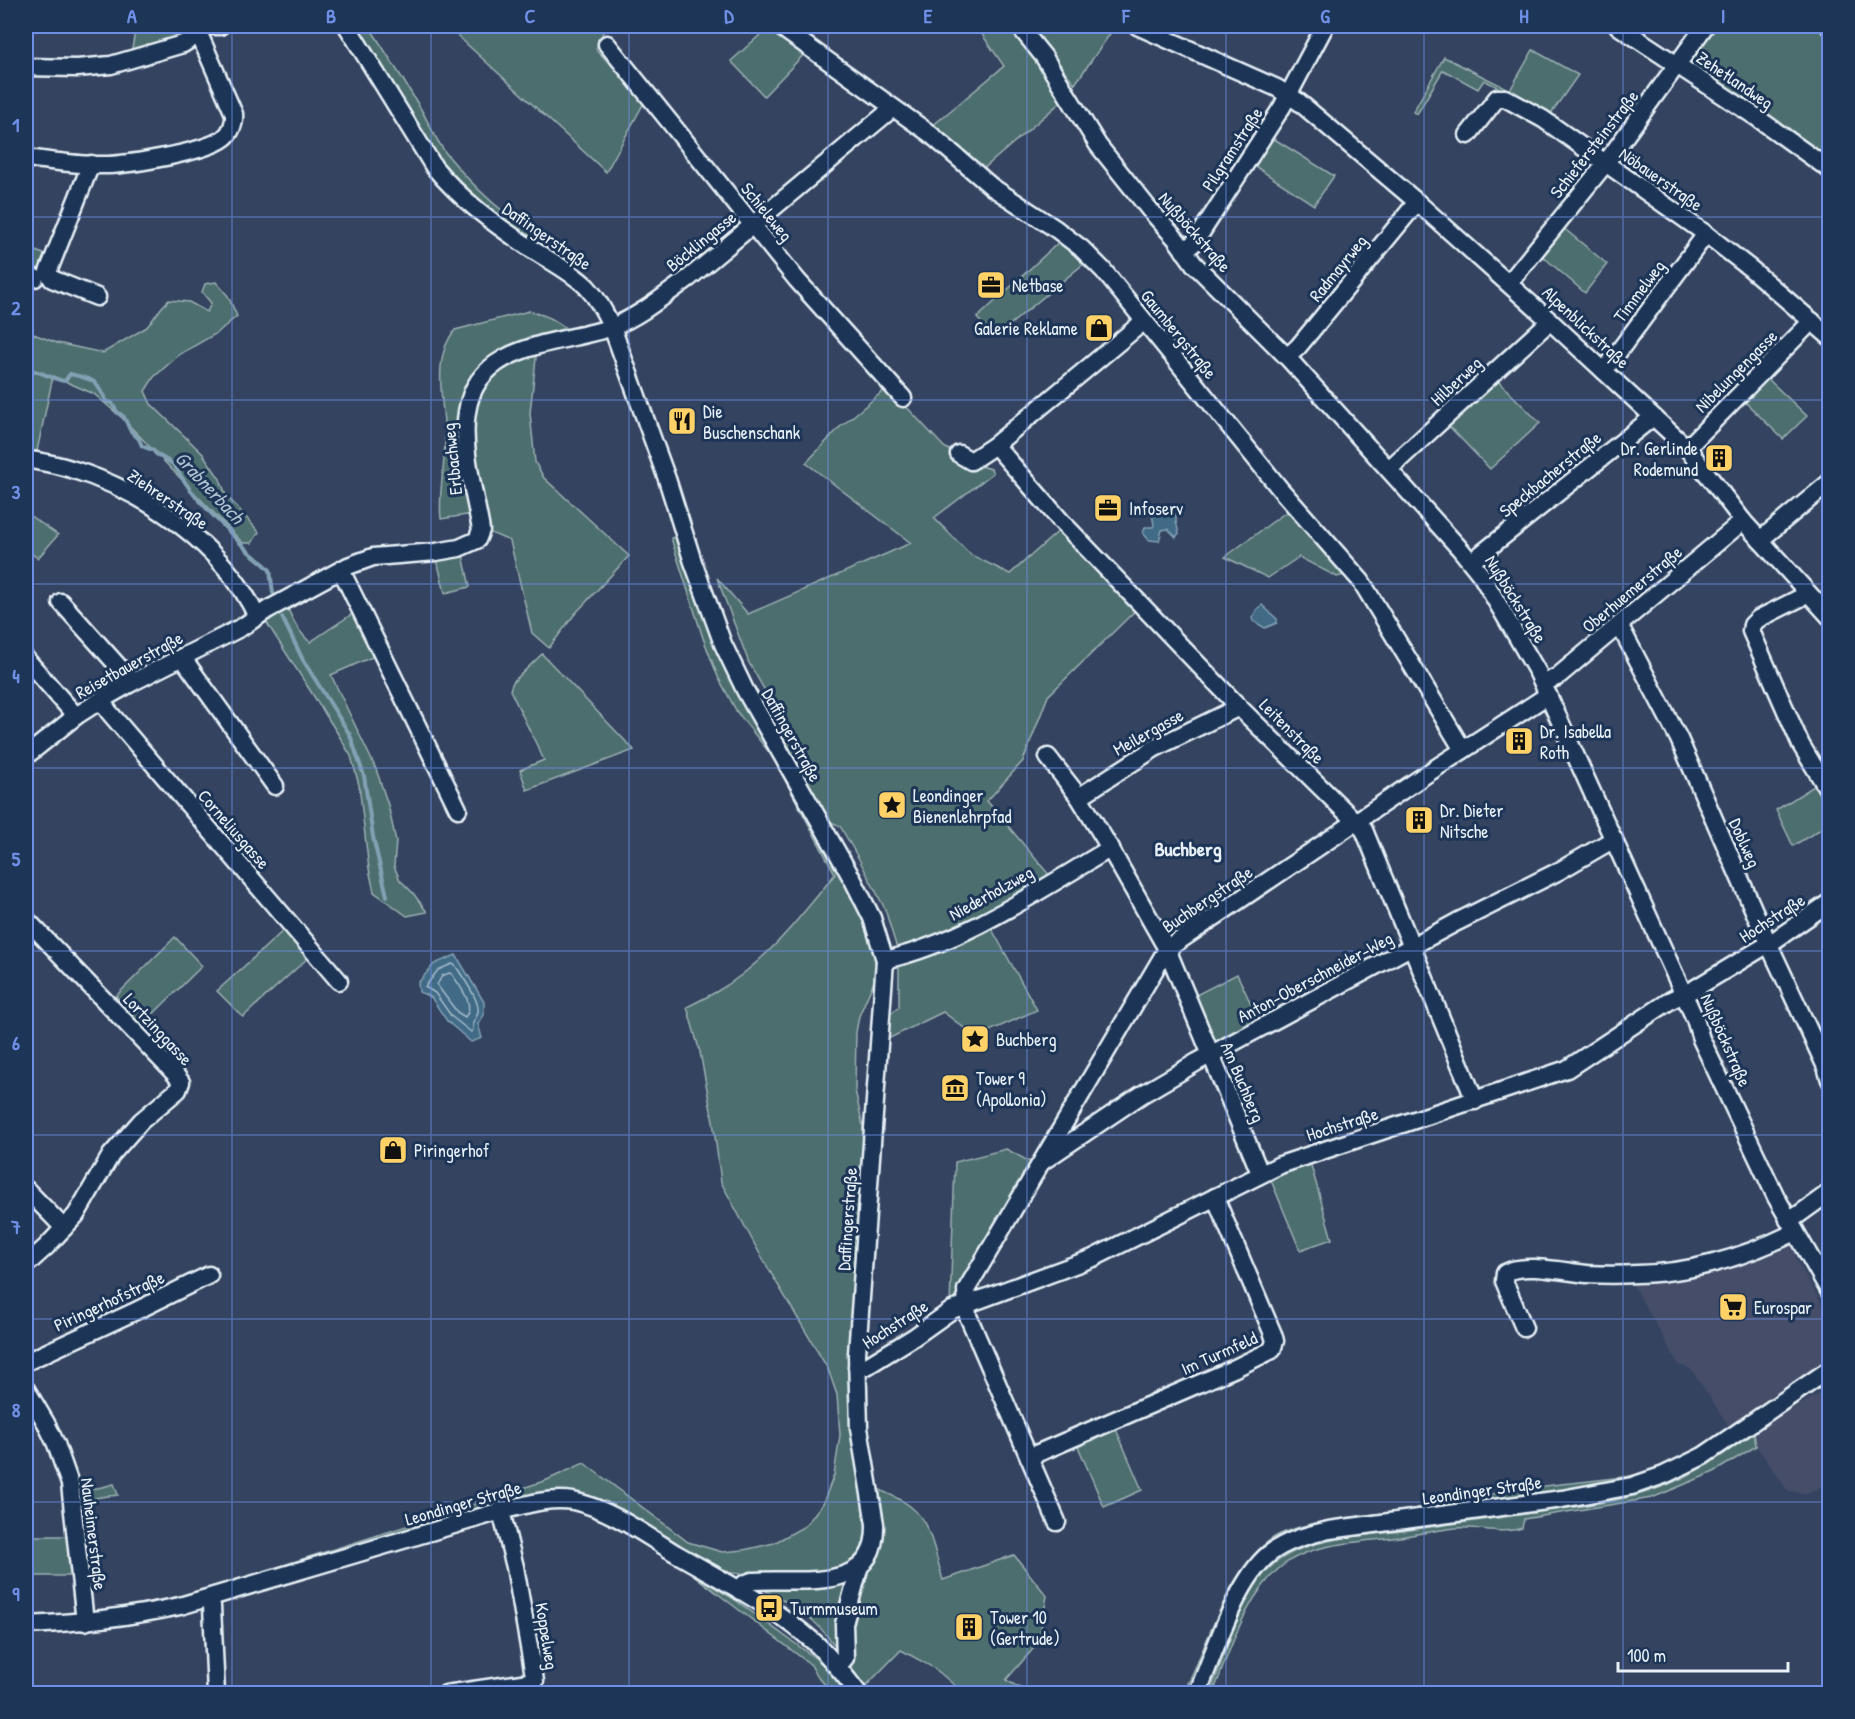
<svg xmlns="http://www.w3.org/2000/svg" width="1855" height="1719" font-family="'Patrick Hand',sans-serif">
<rect width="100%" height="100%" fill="#344360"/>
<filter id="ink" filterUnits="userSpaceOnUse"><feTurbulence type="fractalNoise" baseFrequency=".0167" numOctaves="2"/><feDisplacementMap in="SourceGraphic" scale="12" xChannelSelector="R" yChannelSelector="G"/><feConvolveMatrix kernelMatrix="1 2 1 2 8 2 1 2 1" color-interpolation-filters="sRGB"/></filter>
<g filter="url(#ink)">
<g fill="#444d67">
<polygon points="1792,1242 1798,1254 1795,1257 1829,1316 1829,1347 1824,1355 1826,1360 1730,1428 1691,1369 1679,1365 1631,1282 1727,1267 1767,1254"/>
<polygon points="1829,1389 1829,1482 1808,1494 1788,1491 1756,1446 1754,1433 1785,1412"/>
</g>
<g fill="#4e6e6e" stroke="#9bb0b3" stroke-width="1.5">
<polygon points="136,26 184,26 186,34 182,38 131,54"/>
<path d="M356 26H369C387 54 405 82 422 111 431 127 438 145 450 158 467 179 487 199 509 216 548 247 596 268 615 318L487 210 446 170Z"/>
<polygon points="447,26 611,26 603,32 596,49 607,61 615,62 646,99 606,172"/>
<polygon points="770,26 806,52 764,96 731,61"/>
<polygon points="991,26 1009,26 1016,29 1063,100 982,170 931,127 1004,66 981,33"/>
<polygon points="1028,26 1115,26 1113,28 1107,28 1112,31 1075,84"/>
<polygon points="1712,26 1816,26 1829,35 1829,161 1690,64 1689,61"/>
<polygon points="1533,50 1578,75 1550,115 1484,80 1478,89 1443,70 1417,114 1413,112 1444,57 1510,90"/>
<polygon points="1271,137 1334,176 1314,205 1253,165"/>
<polygon points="1561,226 1607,264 1585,293 1540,254"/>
<polygon points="1061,240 1087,261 995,337 977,318"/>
<polygon points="26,248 50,256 44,271 26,274"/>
<polygon points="216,282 228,296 237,316 217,333 180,354 154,377 145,391 151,404 203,454 220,479 226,495 259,532 252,543 243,543 122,418 94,394 53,376 37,451 26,450 26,331 57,343 103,353 147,327 162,307 169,300 189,302 207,312 211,303 202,292 205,284"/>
<path d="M529 311C546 315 557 320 570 332L472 385 473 514 441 519C438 493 445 467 445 440 445 405 430 359 455 330Z"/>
<polygon points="537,349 530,413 535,462 544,478 629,556 574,615 549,648 532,633 510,541 488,532 474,467 471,410 488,377"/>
<polygon points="1765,376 1807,416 1783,439 1742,399"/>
<polygon points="1495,378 1540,423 1490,469 1447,424"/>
<polygon points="888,387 944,447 971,463 991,469 993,473 934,518 971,555 1010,574 1062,528 1138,608 1048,696 1023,761 987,801 1050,876 960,930 898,952 885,909 860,861 840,826 827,820 788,754 790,749 784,738 784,724 749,663 717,578 748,614 911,543 806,463 840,427"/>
<polygon points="1290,509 1348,574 1337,577 1299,557 1268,578 1225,557"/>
<polygon points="26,513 58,535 38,558 26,550"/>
<path d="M677 536 854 890 879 962 875 979 859 1016 856 1032 855 1090 866 1140 850 1382 870 1520 862 1557 837 1572 760 1574 732 1573 711 1567 569 1494 163 1605 148 1602 168 1599 252 1575 457 1510 547 1480 584 1463 688 1542 722 1552 744 1550 774 1543 805 1526 823 1503 834 1475 840 1435 837 1395 828 1369 762 1258 721 1182 713 1121 700 1052 687 1007C697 1002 707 997 716 992 765 964 801 916 835 874L772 756 737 712 718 677 703 638 671 538Z"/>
<polygon points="463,555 470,587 445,593 437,560"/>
<path d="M286 605C292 618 298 632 310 642L355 612 377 655 331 675 376 769 388 805 396 841 394 866 400 880 413 893 427 912 407 916 374 892 369 869 359 785 351 756 338 734 265 620Z"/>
<polygon points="542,654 634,750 527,790 520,770 544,760 510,690 513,682"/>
<polygon points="1817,784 1829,806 1829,824 1793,846 1776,810"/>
<polygon points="989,924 1037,1010 976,1037 943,1012 888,1039 890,1014 899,1007 899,962"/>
<polygon points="285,929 309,957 243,1017 217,991"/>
<polygon points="175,937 202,966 140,1027 117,1005 120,1001 117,997 112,1000"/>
<polygon points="1237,974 1260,1023 1213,1046 1192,997"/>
<polygon points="1006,1149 1034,1164 950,1307 955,1162"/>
<polygon points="1310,1162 1332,1239 1300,1250 1270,1178"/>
<polygon points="1115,1427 1142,1490 1104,1507 1077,1444"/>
<path d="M1754 1433 1756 1446 1714 1472 1652 1498 1524 1519 1522 1528C1501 1535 1477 1526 1455 1528 1437 1530 1418 1534 1400 1537 1365 1542 1311 1542 1282 1566 1245 1596 1230 1651 1213 1693H1210C1226 1654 1241 1592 1274 1564 1308 1536 1367 1536 1409 1530 1457 1523 1505 1517 1554 1510 1588 1505 1623 1501 1656 1489 1692 1477 1724 1454 1754 1433Z"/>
<path d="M1659 1471 1638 1478 1279 1541 1191 1693 1183 1694C1207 1647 1225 1577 1266 1543 1294 1519 1370 1516 1407 1510 1447 1503 1487 1494 1528 1488 1571 1482 1616 1480 1659 1471Z"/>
<path d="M74 1482C84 1494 101 1487 114 1484L118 1495C104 1497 86 1496 79 1510Z"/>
<path d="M878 1489C888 1494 902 1499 911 1507 931 1522 936 1557 943 1580L1014 1555 1047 1596 1040 1634 1033 1649 1006 1680 1029 1693H964L934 1668 901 1650 864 1688 851 1668 847 1639 860 1584 875 1561 882 1542Z"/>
<polygon points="26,1536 72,1536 75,1576 26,1576"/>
<polygon points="692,1574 734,1599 815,1658 822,1664 847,1693 833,1693 817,1676 811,1665"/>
<path d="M848 1583 839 1651H836V1647C813 1616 799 1608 766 1591L764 1587 834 1586Z"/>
</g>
<g fill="#406b86" stroke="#83a1b4" stroke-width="1.5">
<polygon points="1164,504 1170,508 1176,516 1176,522 1179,533 1176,537 1168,529 1162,530 1159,541 1149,540 1143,533 1145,527 1153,527 1154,525 1152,514 1155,508"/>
<polygon points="1262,605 1277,619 1277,623 1265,628 1253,621 1252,618 1257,609"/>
<polygon points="456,955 484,1002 484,1015 478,1024 482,1038 471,1042 447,1021 431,997 419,992 418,983 434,964"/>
</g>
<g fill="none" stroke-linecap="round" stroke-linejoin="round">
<g stroke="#a5bbca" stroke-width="1.5">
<path d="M452 964 455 965C462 976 480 1000 478 1012 476 1020 471 1021 473 1030L471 1032 452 1017 435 993 425 987 438 970Z"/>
<path d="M449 973 452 974C460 987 476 1005 465 1017L457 1012 437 985 442 976Z"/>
</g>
<g stroke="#83a1b4" stroke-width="4">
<path d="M26 370C38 369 51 379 65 381L70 374C94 380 95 378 107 402L112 403 117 412 124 417 130 430 139 439 142 446 153 450 156 454 173 464 191 491 208 510 249 552 264 564 270 570 273 593"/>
<polyline points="282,617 303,660 350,735 364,776 373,837 387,896"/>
</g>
<g stroke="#e8f1f8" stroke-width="21">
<g id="minor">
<polyline points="202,26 220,26"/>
<path d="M347 26 434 167C461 200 494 224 530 248 548 260 571 271 587 287 598 299 605 313 612 327L667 479 693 562 723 644 745 690 853 880 872 918 885 960 857 1354 859 1428 875 1524C877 1596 799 1577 752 1581L744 1584 740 1591"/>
<polyline points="779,26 929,133 992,187 1056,229 1081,248 1103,270 1281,490 1361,581 1463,750"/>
<polyline points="1019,26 1044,57 1098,145 1149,209 1176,239 1194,264 1287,357 1461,550 1481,575 1538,673 1695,1019 1701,1039 1776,1197 1830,1292"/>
<polyline points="1137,26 1277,88 1299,102 1417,202 1550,321 1687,448 1743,521 1830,617"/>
<polyline points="1618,26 1756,117 1830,170"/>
<polyline points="1829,26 1830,26"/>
<polyline points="607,44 797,280 903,398"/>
<polyline points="26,67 77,68 111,65 183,44 199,34"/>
<polyline points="1468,135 1497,98 1505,98 1543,119 1706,234 1751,269 1830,337"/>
<path d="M26 158C52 161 81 166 108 165 132 164 206 152 224 138 231 133 235 122 234 114L199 34"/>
<polyline points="91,164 48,272 52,279 97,297"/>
<polyline points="1184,251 1195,242 1282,107 1325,26"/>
<polyline points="26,277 35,278"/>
<polyline points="1509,283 1605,164 1705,26"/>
<polyline points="1287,357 1298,347 1417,202"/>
<polyline points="1604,371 1706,234"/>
<polyline points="995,445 1061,521 1239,707 1364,830 1475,1101"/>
<polyline points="1687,448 1812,321"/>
<polyline points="959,454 971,461 995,445 1143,322"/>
<path d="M26 459C41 462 56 464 71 469 144 491 224 545 257 617"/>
<polyline points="1389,469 1550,321"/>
<polyline points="1760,540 1830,482"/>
<polyline points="1471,562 1653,417"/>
<polyline points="341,570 458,809"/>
<polyline points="1807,592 1800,598 1758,619 1752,625 1751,631 1801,745 1830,793"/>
<polyline points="61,602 127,676 131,683"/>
<polyline points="1618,626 1623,632 1679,739 1765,936 1826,1067 1830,1080"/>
<polyline points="182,657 275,786"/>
<polyline points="26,659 76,716"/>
<polyline points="1543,683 1557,677 1743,521"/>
<polyline points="101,700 109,712 339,981"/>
<path d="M26 756 76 716 101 700 131 683 242 627 267 610 348 566 373 557 436 552 459 548 477 540 481 530C475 494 461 448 467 412 477 341 561 345 612 327 640 316 665 295 689 278L893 108"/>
<polyline points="1048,757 1079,797 1104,838 1167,949 1260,1173"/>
<polyline points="1079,797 1155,748 1239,707"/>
<polyline points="26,919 175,1074 181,1082 178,1090 141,1121 111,1155 76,1215 46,1247 26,1265"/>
<path d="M885 960C965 942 1041 889 1111 848"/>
<polyline points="1043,1161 1141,1095 1197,1062 1457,922 1559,871 1614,839"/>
<polyline points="26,1189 64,1228"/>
<polyline points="1788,1220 1798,1215 1830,1192"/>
<path d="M1524 1328 1504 1281 1505 1273C1523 1262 1566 1272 1587 1274 1603 1275 1620 1275 1637 1274 1693 1273 1745 1257 1795 1232"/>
<polyline points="26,1362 138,1310 209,1275"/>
<polyline points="857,1367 867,1366 914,1337 952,1310 1093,1258 1280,1165 1567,1069 1671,1000 1694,989 1775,940 1830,902"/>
<polyline points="26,1389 46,1423 56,1444 70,1484 85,1622"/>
<polyline points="1029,1457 1233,1369 1272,1350 1275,1341 1273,1334 1215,1197"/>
<polyline points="1057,1522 968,1316 966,1290 1167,949 1428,773 1548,695"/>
<polyline points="210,1599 212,1606 216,1694"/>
<path d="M26 1625C78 1623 129 1617 180 1606L501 1511C525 1505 549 1497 573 1501 610 1509 644 1534 675 1553 722 1580 773 1606 814 1642 831 1657 845 1676 859 1694"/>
<polyline points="837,1667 845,1658 844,1624 859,1569"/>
<polyline points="446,1694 535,1681 515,1567 501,1511"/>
<path d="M1197 1694C1214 1654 1236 1581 1269 1554 1287 1540 1308 1535 1329 1530L1562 1499 1632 1486 1664 1475 1703 1456 1830 1369"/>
</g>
</g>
<use href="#minor" stroke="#1d3557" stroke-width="16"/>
</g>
</g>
<path fill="none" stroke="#6e8fe5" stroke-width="1.5" stroke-opacity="0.55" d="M232 26V1694M431 26V1694M629 26V1694M828 26V1694M1027 26V1694M1226 26V1694M1424 26V1694M1623 26V1694M26 217H1830M26 400H1830M26 584H1830M26 768H1830M26 951H1830M26 1135H1830M26 1319H1830M26 1502H1830"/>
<defs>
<g id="office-square" transform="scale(1.5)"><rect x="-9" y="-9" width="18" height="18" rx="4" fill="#ffd166" stroke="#1d3557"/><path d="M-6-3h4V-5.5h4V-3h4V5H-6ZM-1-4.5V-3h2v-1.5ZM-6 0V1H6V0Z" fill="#111"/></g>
<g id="shop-square" transform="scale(1.5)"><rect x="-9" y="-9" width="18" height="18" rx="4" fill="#ffd166" stroke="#1d3557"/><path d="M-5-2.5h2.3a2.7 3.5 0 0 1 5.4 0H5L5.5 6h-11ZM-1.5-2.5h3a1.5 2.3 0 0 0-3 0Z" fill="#111"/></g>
<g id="restaurant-square" transform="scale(1.5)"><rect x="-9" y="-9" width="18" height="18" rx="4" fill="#ffd166" stroke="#1d3557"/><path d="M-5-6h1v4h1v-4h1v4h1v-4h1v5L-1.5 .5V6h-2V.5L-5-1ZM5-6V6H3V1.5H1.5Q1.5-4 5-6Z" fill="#111"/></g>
<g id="building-square" transform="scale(1.5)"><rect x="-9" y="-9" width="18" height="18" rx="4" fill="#ffd166" stroke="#1d3557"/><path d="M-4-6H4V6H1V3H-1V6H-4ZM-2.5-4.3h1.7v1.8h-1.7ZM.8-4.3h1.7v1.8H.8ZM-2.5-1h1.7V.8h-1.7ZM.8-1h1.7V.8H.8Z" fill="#111"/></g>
<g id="sight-square" transform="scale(1.5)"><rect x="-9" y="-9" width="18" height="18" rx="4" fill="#ffd166" stroke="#1d3557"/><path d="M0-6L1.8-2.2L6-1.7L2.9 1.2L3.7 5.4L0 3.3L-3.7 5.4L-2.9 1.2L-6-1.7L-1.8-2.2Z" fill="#111"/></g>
<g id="museum-square" transform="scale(1.5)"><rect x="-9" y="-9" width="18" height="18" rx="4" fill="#ffd166" stroke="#1d3557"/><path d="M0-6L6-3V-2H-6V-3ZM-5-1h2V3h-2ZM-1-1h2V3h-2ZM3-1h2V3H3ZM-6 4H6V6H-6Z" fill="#111"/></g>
<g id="supermarket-square" transform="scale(1.5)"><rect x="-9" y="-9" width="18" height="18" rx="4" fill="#ffd166" stroke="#1d3557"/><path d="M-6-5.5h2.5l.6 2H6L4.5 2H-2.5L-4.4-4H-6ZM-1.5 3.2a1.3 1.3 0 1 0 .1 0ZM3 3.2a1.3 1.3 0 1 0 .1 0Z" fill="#111"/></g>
<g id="bus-square" transform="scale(1.5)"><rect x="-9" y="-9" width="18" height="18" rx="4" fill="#ffd166" stroke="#1d3557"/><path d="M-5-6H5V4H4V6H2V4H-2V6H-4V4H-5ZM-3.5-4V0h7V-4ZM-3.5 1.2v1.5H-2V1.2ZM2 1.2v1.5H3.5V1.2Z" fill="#111"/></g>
</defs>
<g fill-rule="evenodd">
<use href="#office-square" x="991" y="285"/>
<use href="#shop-square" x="1099" y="328"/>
<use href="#restaurant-square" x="682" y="421"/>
<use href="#building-square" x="1719" y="458"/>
<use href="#office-square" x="1108" y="508"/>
<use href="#building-square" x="1519" y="741"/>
<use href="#sight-square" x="892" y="805"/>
<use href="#building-square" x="1419" y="820"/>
<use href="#sight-square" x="975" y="1039"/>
<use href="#museum-square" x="955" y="1088"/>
<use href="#shop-square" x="393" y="1150"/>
<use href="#supermarket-square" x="1733" y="1307"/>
<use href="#bus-square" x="769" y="1608"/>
<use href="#building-square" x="969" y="1627"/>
</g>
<g text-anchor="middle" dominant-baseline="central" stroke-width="6" stroke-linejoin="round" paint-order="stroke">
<g font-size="18" fill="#e8f1f8" stroke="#1d3557">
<text transform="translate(1735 80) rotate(34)">Zehetlandweg</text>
<text transform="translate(1594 144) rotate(-52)">Schiefersteinstraße</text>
<text transform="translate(1232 149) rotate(-57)">Pilgramstraße</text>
<text transform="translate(1661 179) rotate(35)">Nöbauerstraße</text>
<text transform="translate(767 212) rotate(51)">Schieleweg</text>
<text transform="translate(1195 232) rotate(49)">Nußböckstraße</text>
<text transform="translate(547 236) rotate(35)">Daffingerstraße</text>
<text transform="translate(701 241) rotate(-39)">Böcklingasse</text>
<text transform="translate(1338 268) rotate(-51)">Radmayrweg</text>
<text transform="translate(1639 291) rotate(-53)">Timmelweg</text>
<text transform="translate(1586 327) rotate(43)">Alpenblickstraße</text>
<text transform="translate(1179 334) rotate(51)">Gaumbergstraße</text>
<text transform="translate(1736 371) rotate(-45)">Nibelungengasse</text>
<text transform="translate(1456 381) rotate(-43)">Hilberweg</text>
<text transform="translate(452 459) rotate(-96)">Erlbachweg</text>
<text transform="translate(1550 474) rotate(-39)">Speckbacherstraße</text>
<text transform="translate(168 499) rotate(34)">Ziehrerstraße</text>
<text transform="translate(1632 589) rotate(-40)">Oberhuemerstraße</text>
<text transform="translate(1516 599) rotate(58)">Nußböckstraße</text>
<text transform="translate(129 665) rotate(-29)">Reisetbauerstraße</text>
<text transform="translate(1292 731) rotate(45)">Leitenstraße</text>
<text transform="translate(1148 732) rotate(-29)">Meilergasse</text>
<text transform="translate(792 735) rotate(61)">Daffingerstraße</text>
<text transform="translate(234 829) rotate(49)">Corneliusgasse</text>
<text transform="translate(1745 843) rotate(66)">Doblweg</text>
<text transform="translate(991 893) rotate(-29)">Niederholzweg</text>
<text transform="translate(1207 899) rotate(-34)">Buchbergstraße</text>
<text transform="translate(1772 918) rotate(-33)">Hochstraße</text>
<text transform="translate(1315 977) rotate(-28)">Anton-Oberschneider-Weg</text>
<text transform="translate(158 1029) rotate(47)">Lortzinggasse</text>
<text transform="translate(1726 1040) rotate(66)">Nußböckstraße</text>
<text transform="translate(1243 1082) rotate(67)">Am Buchberg</text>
<text transform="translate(1342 1124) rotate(-18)">Hochstraße</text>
<text transform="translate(847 1219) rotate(-86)">Daffingerstraße</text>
<text transform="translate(109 1301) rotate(-25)">Piringerhofstraße</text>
<text transform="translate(895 1324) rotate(-33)">Hochstraße</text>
<text transform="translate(1219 1353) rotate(-24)">Im Turmfeld</text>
<text transform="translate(1482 1490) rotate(-8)">Leondinger Straße</text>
<text transform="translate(463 1503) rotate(-16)">Leondinger Straße</text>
<text transform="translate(94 1534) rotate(83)">Nauheimerstraße</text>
<text transform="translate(547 1636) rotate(81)">Koppelweg</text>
</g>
<g font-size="18" fill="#e8f1f8" stroke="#1d3557" text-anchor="start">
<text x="1012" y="285">Netbase</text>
<text x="1078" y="328" text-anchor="end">Galerie Reklame</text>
<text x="703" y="411">Die<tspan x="703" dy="21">Buschenschank</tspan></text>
<text x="1698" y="448" text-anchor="end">Dr. Gerlinde<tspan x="1698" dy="21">Rodemund</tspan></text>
<text x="1129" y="508">Infoserv</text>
<text x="1540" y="731">Dr. Isabella<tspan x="1540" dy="21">Roth</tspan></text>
<text x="913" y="795">Leondinger<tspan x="913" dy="21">Bienenlehrpfad</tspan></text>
<text x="1440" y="810">Dr. Dieter<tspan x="1440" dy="21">Nitsche</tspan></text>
<text x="996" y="1039">Buchberg</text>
<text x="976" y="1078">Tower 9<tspan x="976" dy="21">(Apollonia)</tspan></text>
<text x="414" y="1150">Piringerhof</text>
<text x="1754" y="1307">Eurospar</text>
<text x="790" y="1608">Turmmuseum</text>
<text x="990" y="1617">Tower 10<tspan x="990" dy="21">(Gertrude)</tspan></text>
</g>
<g font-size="20" font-style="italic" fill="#adc2d0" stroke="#1d3557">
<text transform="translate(210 487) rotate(47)">Grabnerbach</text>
</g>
<g font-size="20" font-weight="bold" fill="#e8f1f8" stroke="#1d3557">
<text x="1188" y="848">Buchberg</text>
</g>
</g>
<rect width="1855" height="1719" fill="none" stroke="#1d3557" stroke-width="66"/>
<path d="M1618 1662v9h170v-9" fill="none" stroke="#e8f1f8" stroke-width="3"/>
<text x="1627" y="1662" font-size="18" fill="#e8f1f8" stroke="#1d3557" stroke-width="4.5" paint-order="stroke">100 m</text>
<rect x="33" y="33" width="1789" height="1653" fill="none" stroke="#6e8fe5" stroke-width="2"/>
<g font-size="20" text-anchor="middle" font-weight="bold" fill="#6e8fe5">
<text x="132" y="23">A</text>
<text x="331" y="23">B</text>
<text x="530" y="23">C</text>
<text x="729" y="23">D</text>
<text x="928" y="23">E</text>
<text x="1126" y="23">F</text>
<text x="1325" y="23">G</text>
<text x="1524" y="23">H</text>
<text x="1723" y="23">I</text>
<text x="16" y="132">1</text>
<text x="16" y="315">2</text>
<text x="16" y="499">3</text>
<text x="16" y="683">4</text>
<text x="16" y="866">5</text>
<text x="16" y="1050">6</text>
<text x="16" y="1234">7</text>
<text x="16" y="1417">8</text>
<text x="16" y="1601">9</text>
</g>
</svg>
